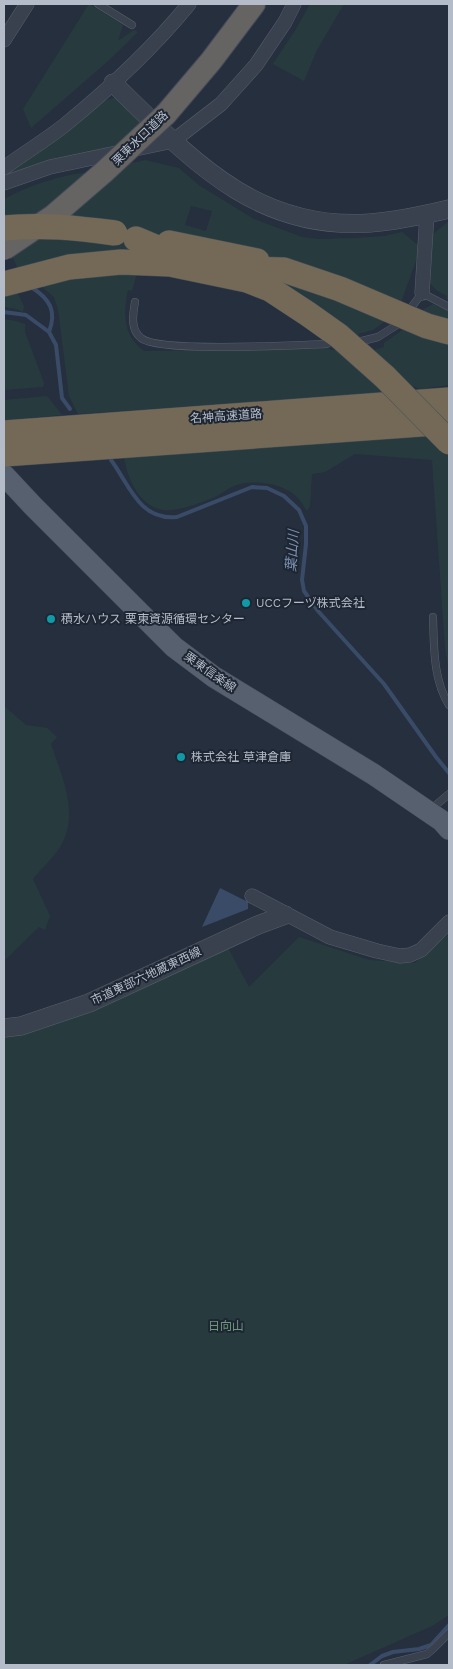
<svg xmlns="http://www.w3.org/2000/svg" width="453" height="1669" font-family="'Work Sans','Noto Sans JP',sans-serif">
<rect width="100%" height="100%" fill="#252f3e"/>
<g fill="#273b3f" fill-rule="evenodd">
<polygon points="89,4 123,25 118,41 134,30 138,32 108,61 31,128 23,109"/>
<polygon points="310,4 344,4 317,50 304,81 273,64 296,29"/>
<polygon points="116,97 143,122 115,150 5,175 99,102"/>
<path d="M145 160 179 168 200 186 254 219 302 237 319 239 355 238 384 236 402 232 418 245V255L400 305 172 238 140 231 61 220 127 164ZM191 206 212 211 206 231 185 225Z"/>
<path d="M90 172 32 218 4 220V199C30 185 60 175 90 172Z"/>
<path d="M449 221V301L446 298 447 296C442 293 434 290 431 284 427 276 432 244 433 234Z"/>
<polygon points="46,231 72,233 128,243 135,257 19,272 12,255"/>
<polygon points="4,266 24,306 23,312 16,309 4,307"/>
<path d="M67 273H137L132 291 128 290C123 314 123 336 144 351L327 348 332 350 343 349 389 392 78 414 69 396 58 309 54 297 41 286Z"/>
<path d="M281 280 388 319 373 330 358 334 364 348C338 324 313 297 280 282Z"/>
<polygon points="433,304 449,311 449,385 420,389 409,385 371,351 384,347 384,343 408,326 419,312"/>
<polygon points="4,319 16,321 25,324 25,332 44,383 43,387 4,390"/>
<polygon points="47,396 62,415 4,420 4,400"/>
<path d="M430 435 449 452V672L445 648 432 460 355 454 325 472 312 474 310 506 307 511C304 507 302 502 298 498 285 484 259 480 240 484 230 486 222 494 213 498 199 503 183 510 168 510 141 511 127 479 124 456Z"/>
<path d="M4 706 26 725 47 728 57 737 51 744C62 777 80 814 60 847 53 858 41 869 33 879L50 916 45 930 39 927 4 961Z"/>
<polygon points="449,934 449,1615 432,1626 344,1665 4,1665 4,1037 17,1035 228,948 249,987 299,937 369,960 415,963"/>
</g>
<polygon fill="#3a4b67" points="220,888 248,902 248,909 202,927"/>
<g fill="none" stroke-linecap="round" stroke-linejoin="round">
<g stroke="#3a4b67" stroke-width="4">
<path d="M31 287C50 299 57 311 49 332"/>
<polyline points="4,312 26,315 49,332 56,345 62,398 70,409"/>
<path d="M111 460C129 484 139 521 177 517L252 487 267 488 284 496 299 510 306 526V544L302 580 304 591 318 611 384 684 436 757 449 773"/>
<polyline points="370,1665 382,1656 393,1652 419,1649 431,1645 449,1625"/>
</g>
<g stroke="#575f6c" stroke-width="8">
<g id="service">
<polyline points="98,4 132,25"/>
<path d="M135 302C133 314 130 329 141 338 158 353 298 345 327 344"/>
<polyline points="411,308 422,293 449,307"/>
<polyline points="362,341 378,337 400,323"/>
<path d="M433 617C434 646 433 680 449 705"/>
<polyline points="430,810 449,794"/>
<polyline points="384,1665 427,1654 434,1648 449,1633"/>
</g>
</g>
<g stroke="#575f6c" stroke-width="15">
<g id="minor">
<polyline points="4,40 27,4"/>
<path d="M4 168C24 153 46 140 66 124 110 88 153 48 189 4"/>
<polyline points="4,183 50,167 173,141 221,104 256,65 285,22 294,4"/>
<polyline points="422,293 427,214"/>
<polyline points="252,896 330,937 377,951 400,956 410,955 421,950 449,922"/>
</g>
</g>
<g stroke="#575f6c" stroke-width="19">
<g id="tertiary">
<path d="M113 83C189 157 254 231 370 223 397 221 424 215 449 209"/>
<polyline points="4,1028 21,1026 89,1003 258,925 285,915"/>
</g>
</g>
<g stroke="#424a57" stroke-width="22">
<polyline id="primary" points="4,475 33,506 174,647 214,677 373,774 442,821 449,829"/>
</g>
<g stroke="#444c59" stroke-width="24">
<polyline id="trunk" points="166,114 211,61 254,4"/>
</g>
<g stroke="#444c59" stroke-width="26">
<g id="motorway">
<polyline points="136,239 167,252 185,256"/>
<polyline points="169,243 257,261"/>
<polyline points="237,266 249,269 284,270 340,289 427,326 449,332"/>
<polyline points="4,284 69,267 121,262 170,264 247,280 270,289 308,314 339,336 385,377"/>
<polyline points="4,433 449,400"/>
<polyline points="4,454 449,422"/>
</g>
</g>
<use href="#service" stroke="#39414e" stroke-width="7"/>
<use href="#minor" stroke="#39414e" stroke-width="14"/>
<use href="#tertiary" stroke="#39414e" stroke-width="18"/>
<use href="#primary" stroke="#57606e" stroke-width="21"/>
<use href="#trunk" stroke="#666462" stroke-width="22"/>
<use href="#motorway" stroke="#746956" stroke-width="25"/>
<g stroke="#444c59" stroke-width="24" stroke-linecap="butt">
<polyline id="trunk-bridge" points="4,249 53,216 104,172 166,114"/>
</g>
<g stroke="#444c59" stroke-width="26" stroke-linecap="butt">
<g id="motorway-bridge">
<path d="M4 228C41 224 77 228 115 233"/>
<polyline points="385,377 449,442"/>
</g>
</g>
<use href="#trunk-bridge" stroke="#666462" stroke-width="22"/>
<use href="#motorway-bridge" stroke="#746956" stroke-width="25"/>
</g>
<g fill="#0f9aa8" stroke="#1e2633" stroke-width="2">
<circle cx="246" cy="603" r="5"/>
<circle cx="51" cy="619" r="5"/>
<circle cx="181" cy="757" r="5"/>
</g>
<g text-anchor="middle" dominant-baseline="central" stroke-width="4" stroke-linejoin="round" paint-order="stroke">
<g font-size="12" fill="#b5bcc9" stroke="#1e2633">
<text transform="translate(140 138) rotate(-44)">栗東水口道路</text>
<text transform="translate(226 416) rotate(-4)">名神高速道路</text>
<text transform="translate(210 672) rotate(35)">栗東信楽線</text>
<text transform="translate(146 976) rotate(-25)">市道東部六地蔵東西線</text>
</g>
<g font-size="12" fill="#b5bcc9" stroke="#1e2633" text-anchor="start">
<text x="256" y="603">UCCフーヅ株式会社</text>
<text x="61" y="619">積水ハウス 栗東資源循環センター</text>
<text x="191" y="757">株式会社 草津倉庫</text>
</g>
<g font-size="12" fill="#6c9978" stroke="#1e2633">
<text x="226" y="1326">日向山</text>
</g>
<g font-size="14" font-style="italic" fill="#7c91b0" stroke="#1e2633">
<text transform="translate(292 551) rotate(-86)">葉山川</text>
</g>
</g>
<rect width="453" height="1669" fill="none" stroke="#b5bcc9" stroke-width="10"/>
</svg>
